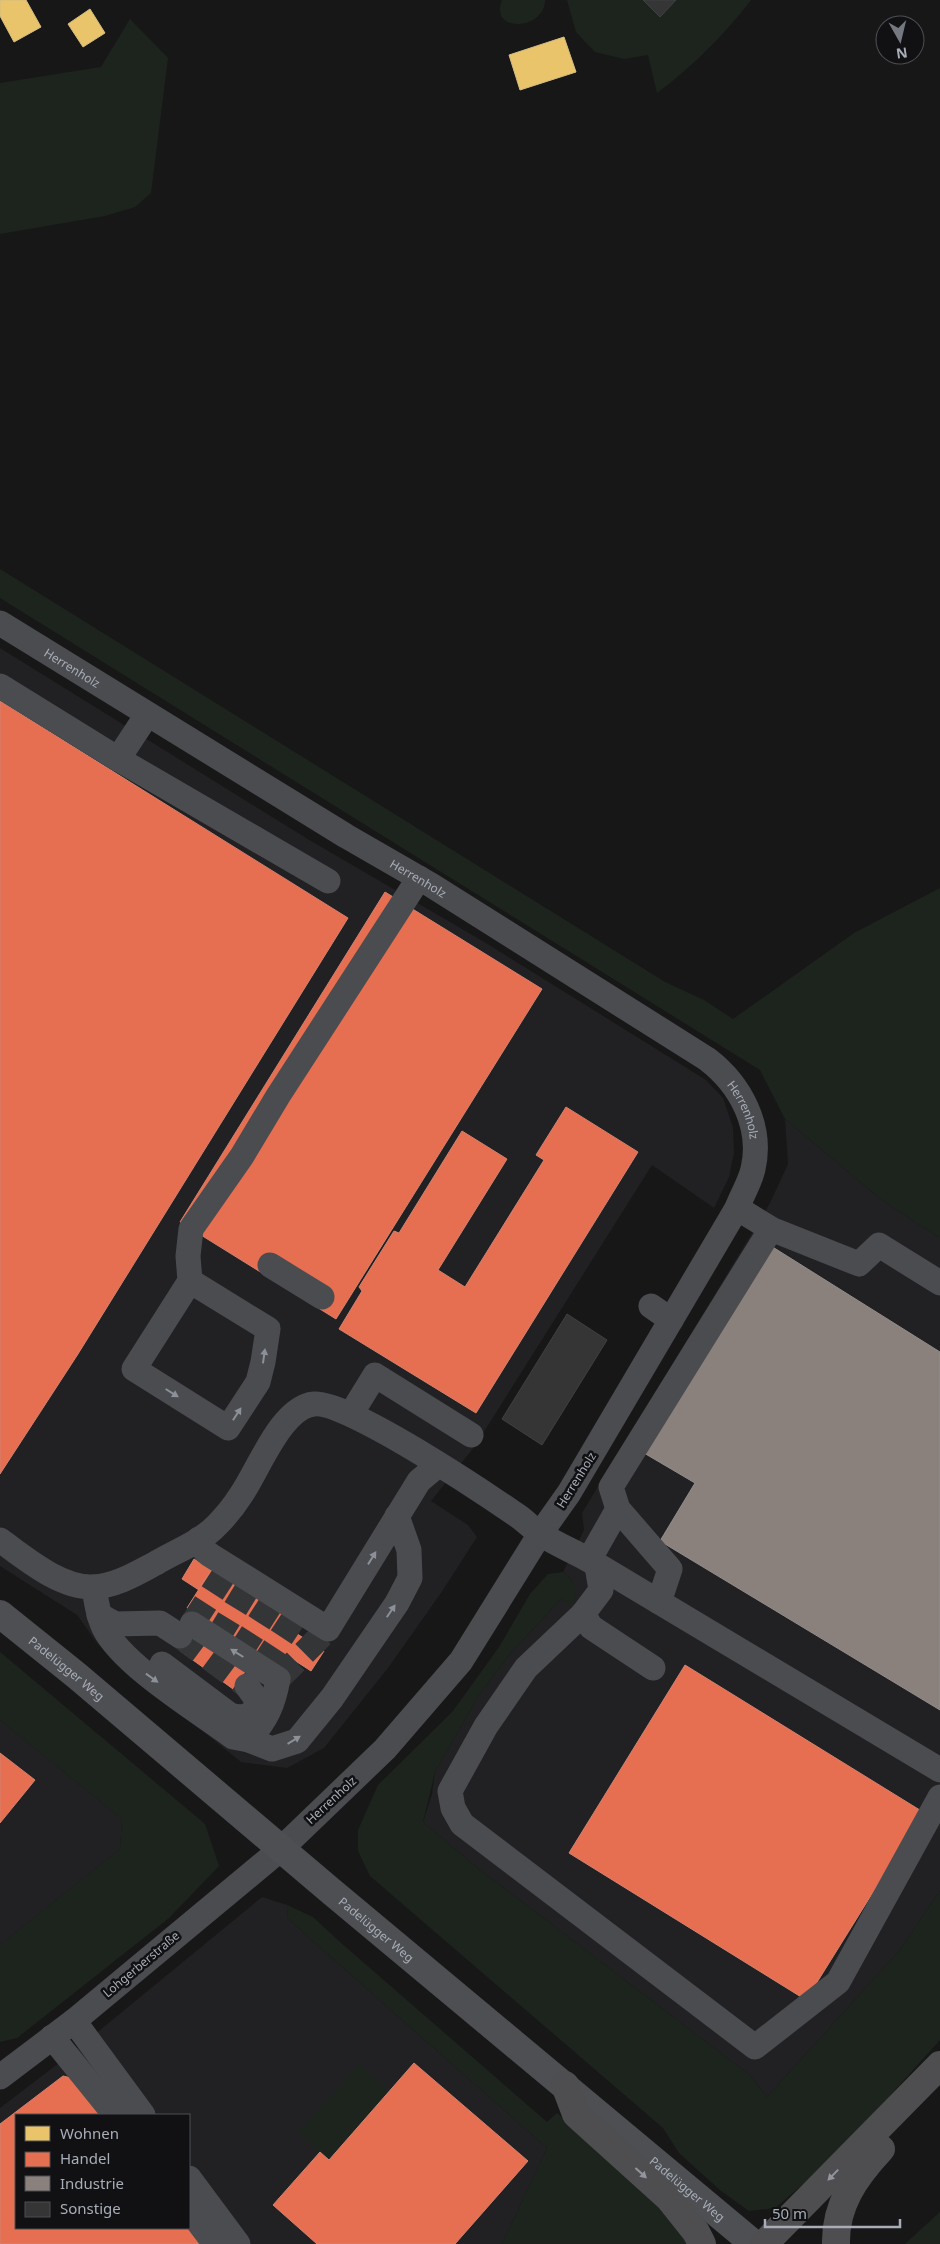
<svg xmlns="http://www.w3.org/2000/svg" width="940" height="2244" font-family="'Noto Sans',sans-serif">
<rect width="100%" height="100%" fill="#171717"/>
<g fill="#212123" fill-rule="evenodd">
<polygon points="0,648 306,838 486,943 706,1080 723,1098 733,1127 734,1153 729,1177 714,1208 652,1165 475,1446 431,1501 468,1525 477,1537 441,1593 388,1668 324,1748 287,1768 241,1762 119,1664 97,1643 77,1615 0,1566"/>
<polygon points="785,1119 883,1201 940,1238 940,1891 899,1951 767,2097 751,2076 479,1869 423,1822 432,1794 435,1772 478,1697 508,1656 561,1599 572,1606 572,1580 563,1572 584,1530 582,1513 769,1205 788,1164"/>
<polygon points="0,1720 122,1819 120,1849 0,1945"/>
<path d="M262 1897 287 1905 288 1919 547 2148 502 2244H0V2108L72 2053ZM16 2115H189V2228H16Z"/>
</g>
<g fill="#1d241e">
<path d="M502 0H545C545 30 489 34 502 0Z"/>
<path d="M567 0H751C724 35 693 66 657 93L648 55 624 59 595 52 576 32Z"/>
<polygon points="130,19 168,58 151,193 135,207 105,216 0,234 0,83 101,67"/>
<polygon points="0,569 665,982 704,1000 733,1019 854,933 940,888 940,1238 883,1201 785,1119 760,1070 0,598"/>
<path d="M563 1572C577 1583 578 1590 572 1607L561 1599 508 1656 478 1697 435 1772 423 1822 479 1869 751 2076 767 2097 899 1951 940 1891V2040L833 2159 775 2208 749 2211 721 2191 679 2153 663 2128 370 1876 358 1851V1830L378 1785 453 1711 499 1647 530 1594 548 1574Z"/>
<polygon points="0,1652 205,1824 219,1866 169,1918 17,2038 0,2042 0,1945 120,1849 122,1819 0,1720"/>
<polygon points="287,1905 313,1917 340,1942 547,2122 557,2113 655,2202 682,2232 686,2244 502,2244 547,2148 288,1919"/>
<polygon points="359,2064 389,2091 329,2160 298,2133"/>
<polygon points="940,2212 940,2244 905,2244"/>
</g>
<g fill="#e9c46a" stroke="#d6bd81">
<polygon points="0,0 26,0 41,27 14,42 0,16"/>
<polygon points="90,9 105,33 83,47 68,24"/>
<polygon points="564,37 576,72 520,90 509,55"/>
</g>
<g fill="#e76f51" stroke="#d48270">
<polygon points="0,701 348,918 78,1354 0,1474"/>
<polygon points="385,892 542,989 336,1319 180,1222"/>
<polygon points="566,1107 638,1152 476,1413 339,1329 362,1291 359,1287 394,1231 399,1233 462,1131 507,1159 438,1270 465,1287 544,1160 536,1155"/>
<polygon points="194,1559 211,1570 199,1590 182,1579"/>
<polygon points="213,1567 298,1620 291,1630 324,1651 311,1671 277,1649 269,1661 187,1608"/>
<polygon points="185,1628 253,1677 240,1694 179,1650 183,1645"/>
<polygon points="685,1665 923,1812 806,2000 569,1853"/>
<polygon points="0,1753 35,1780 0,1823"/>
<polygon points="414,2063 528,2161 455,2244 317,2244 273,2205 320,2152 329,2160"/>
<polygon points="63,2076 76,2079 104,2115 16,2115 16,2228 189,2228 204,2244 0,2244 0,2124"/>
</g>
<polygon fill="#8a817c" stroke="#938e8e" points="771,1246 940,1352 940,1710 660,1541 695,1483 644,1453"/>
<g fill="#353536" stroke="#3f4043">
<polygon points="643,0 676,0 660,17"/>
<polygon points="567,1314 607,1340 542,1445 502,1419"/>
</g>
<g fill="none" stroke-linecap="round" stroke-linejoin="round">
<g stroke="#343537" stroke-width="25" stroke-dasharray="25 12" stroke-linecap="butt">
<polyline points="192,1624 229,1567"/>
<polyline points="180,1636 247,1686"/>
<polyline points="216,1640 252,1581"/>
<polyline points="239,1654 276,1596"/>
<polyline points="261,1668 299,1610"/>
<polyline points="278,1679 328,1629"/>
</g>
<g stroke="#4b4c50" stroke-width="25">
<path id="s1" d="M0 623 346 836 431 885 707 1059C740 1084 763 1126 753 1169 750 1182 742 1195 737 1208L569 1493 540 1534 461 1661 385 1749 281 1849 74 2021 0 2077"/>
<polyline points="0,686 118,759 328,881"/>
<polyline points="118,759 147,715"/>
<polyline points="771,1229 859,1264 879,1245 940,1283"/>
<polyline points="270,1265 322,1297"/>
<polyline points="190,1281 268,1329 263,1362 258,1382 228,1428 134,1369 190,1281 188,1256 191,1229 242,1156 278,1096 419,878"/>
<polyline points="651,1306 671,1320"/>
<polyline points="351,1414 375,1375 471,1435"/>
<polyline points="199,1539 205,1551 210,1555 328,1629 419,1481 438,1465"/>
<path d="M0 1540C25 1558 60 1588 93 1587 116 1586 137 1573 156 1563 176 1551 201 1542 217 1525 226 1516 234 1506 241 1495 258 1471 281 1407 314 1404 346 1400 483 1492 515 1514 525 1520 532 1529 542 1535 556 1544 573 1551 589 1560L940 1770"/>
<polyline points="589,1560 618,1509"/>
<polyline points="597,1566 601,1590 583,1614 526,1668 486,1726 450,1791 453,1808 462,1824 755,2047 838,1982 940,1797"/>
<path d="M94 1587C96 1601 98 1615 104 1628 122 1665 198 1711 233 1737L249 1740C267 1718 273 1706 278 1679L192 1624"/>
<polyline points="659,1602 670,1569 618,1509 611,1487 771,1229 737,1208"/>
<polyline points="583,1614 591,1627 653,1668"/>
<polyline points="99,1615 115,1624 160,1623 180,1636"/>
<path d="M162 1664 230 1715C245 1719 255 1716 257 1700L247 1686"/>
<polyline points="249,1740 272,1749 297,1741 332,1698 397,1603 410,1578 409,1550 397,1516"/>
<polyline points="74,2021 143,2115"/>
<polyline points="52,2037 115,2115"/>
<polyline points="189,2178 238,2244"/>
<polyline points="189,2210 215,2244"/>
</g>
<path stroke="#4d4f52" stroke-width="28" id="s2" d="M0 1614 76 1675 332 1892 754 2244"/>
<g stroke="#4e4e51" stroke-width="28">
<polyline points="565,2085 576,2114 669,2198 696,2232 702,2244"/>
<polyline points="764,2244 940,2065"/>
<path d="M836 2244C835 2205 855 2177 881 2149"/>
</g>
</g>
<defs><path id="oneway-solid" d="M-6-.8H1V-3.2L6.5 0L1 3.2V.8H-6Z" transform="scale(1.25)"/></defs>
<g fill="#8c9099">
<use href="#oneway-solid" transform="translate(264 1356) rotate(-82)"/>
<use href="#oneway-solid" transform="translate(172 1393) rotate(32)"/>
<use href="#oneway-solid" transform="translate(237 1414) rotate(-57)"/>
<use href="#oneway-solid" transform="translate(372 1558) rotate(-58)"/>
<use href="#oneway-solid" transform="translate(391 1611) rotate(-56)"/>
<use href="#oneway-solid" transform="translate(237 1653) rotate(-148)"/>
<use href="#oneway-solid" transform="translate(152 1678) rotate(36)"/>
<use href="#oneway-solid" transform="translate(294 1740) rotate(-31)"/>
</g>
<g fill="#92959e">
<use href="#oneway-solid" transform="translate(641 2173) rotate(42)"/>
<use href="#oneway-solid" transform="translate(833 2175) rotate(134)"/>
</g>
<g text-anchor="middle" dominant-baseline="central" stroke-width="5" stroke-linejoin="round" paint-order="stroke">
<g font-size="12" fill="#a8adb8" stroke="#111113">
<text stroke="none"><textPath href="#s1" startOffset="85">Herrenholz</textPath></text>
<text stroke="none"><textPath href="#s1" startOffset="490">Herrenholz</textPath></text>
<text stroke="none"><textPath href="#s1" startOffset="895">Herrenholz</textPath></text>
<text transform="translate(576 1480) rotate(-58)">Herrenholz</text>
<text stroke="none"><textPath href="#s2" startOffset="86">Padelügger Weg</textPath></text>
<text transform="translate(331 1800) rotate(-43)">Herrenholz</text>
<text stroke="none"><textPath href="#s2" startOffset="491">Padelügger Weg</textPath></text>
<text transform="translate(141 1964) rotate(-40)">Lohgerberstraße</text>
<text stroke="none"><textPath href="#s2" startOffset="896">Padelügger Weg</textPath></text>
</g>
</g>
<rect x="15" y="2114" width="175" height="115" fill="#111113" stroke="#4d4f55"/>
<rect x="25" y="2126" width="25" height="15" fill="#e9c46a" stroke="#4d4f55"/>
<text x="60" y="2139" font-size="15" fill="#a8adb8">Wohnen</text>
<rect x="25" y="2152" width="25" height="15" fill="#e76f51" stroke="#4d4f55"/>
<text x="60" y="2164" font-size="15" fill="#a8adb8">Handel</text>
<rect x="25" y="2176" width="25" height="15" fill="#8a817c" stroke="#4d4f55"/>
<text x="60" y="2189" font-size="15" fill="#a8adb8">Industrie</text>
<rect x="25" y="2202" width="25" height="15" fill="#353536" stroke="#4d4f55"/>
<text x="60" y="2214" font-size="15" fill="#a8adb8">Sonstige</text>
<g transform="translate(900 40) rotate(172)"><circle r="24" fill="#111113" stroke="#4d4f55"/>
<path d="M0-4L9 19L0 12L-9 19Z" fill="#757880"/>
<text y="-8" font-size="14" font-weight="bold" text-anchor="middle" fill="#a8adb8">N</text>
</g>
<path d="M765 2219v8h135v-8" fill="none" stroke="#a8adb8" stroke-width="2.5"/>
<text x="772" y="2219" font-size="15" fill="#a8adb8" stroke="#111113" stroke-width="4" paint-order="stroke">50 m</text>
</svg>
